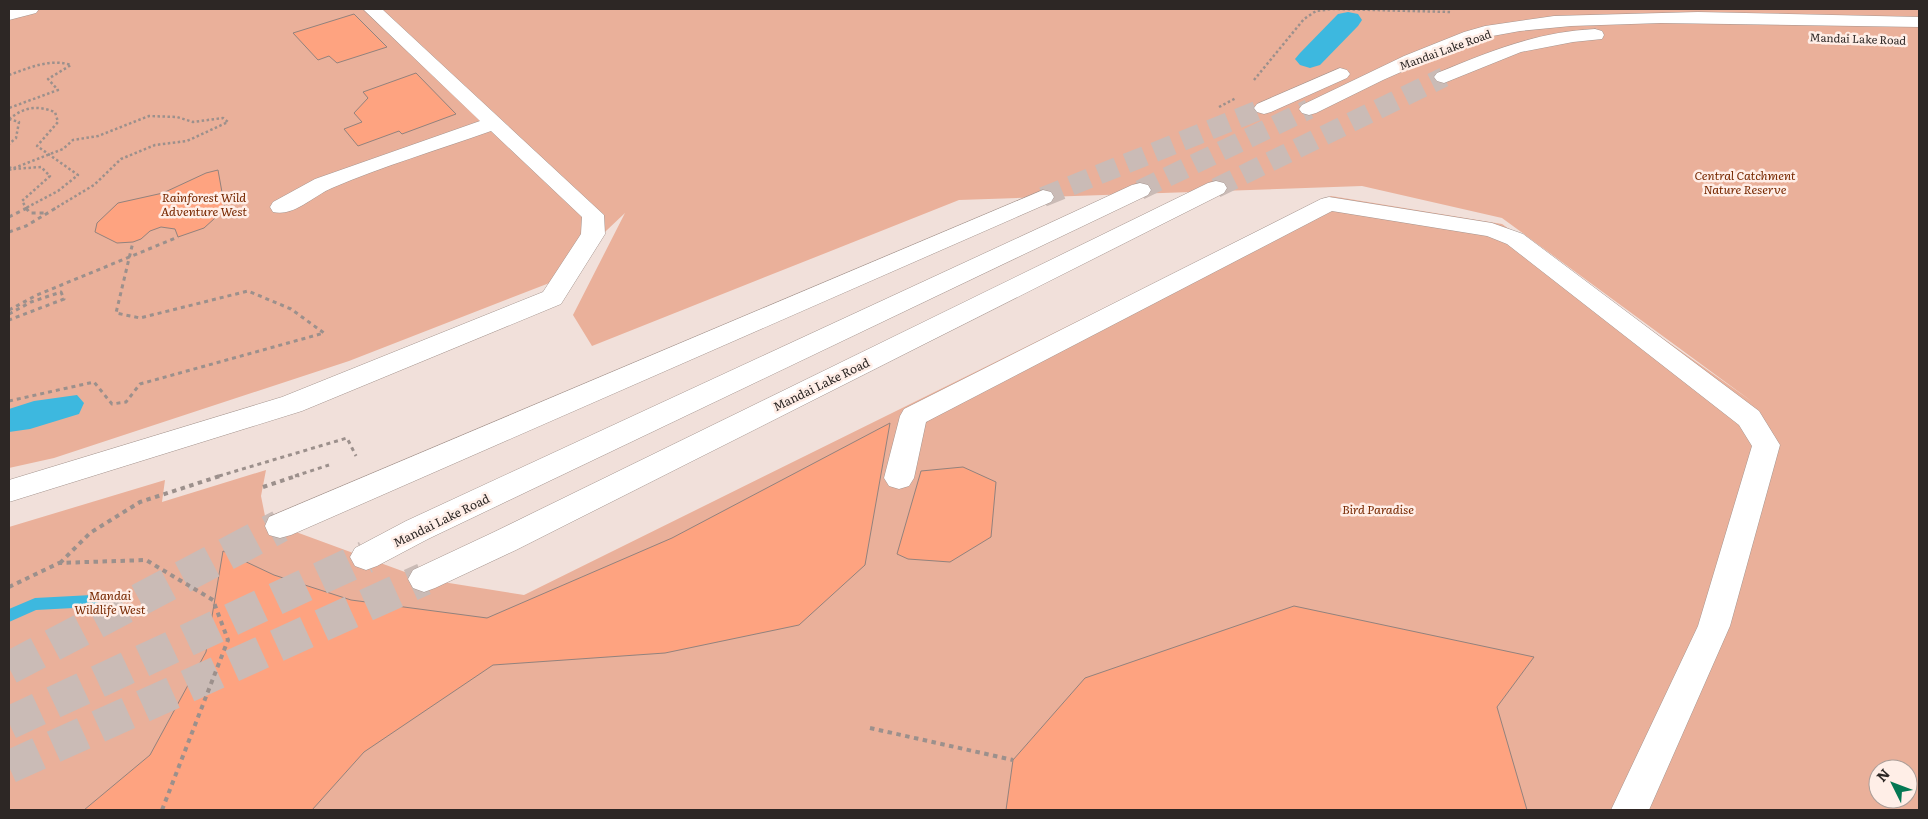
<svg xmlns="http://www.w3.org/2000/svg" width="1928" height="819" font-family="Literata,serif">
<rect width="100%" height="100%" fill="#f1e0da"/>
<path fill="#eab09a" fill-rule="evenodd" d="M9 9H1919V810H9V527L165 480 162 502 266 470 261 496 266 521 424 579 524 595 1331 196 1502 224 1754 403 1502 218 1362 186 959 200 592 346 573 315 625 213 552 282 349 361 54 458 9 468ZM1878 769H1908V799H1878Z"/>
<polygon fill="#3db8df" points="77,395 84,403 79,414 30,429 9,432 9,409 34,401"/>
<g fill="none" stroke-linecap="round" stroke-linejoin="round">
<polygon fill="#3db8df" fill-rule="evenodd" points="92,595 97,597 99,601 97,605 92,607 36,610 9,622 9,609 35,598"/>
<polygon fill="#3db8df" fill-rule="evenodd" points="1348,12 1358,14 1362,20 1358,26 1320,65 1310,68 1300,65 1295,59 1300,53 1338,14"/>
</g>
<g fill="#fea380" stroke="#92827d">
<polygon points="354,14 387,47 337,63 329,56 318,60 293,33"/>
<polygon points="416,73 456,114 402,134 399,131 358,146 344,129 362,122 354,113 368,98 363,92"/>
<polygon points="218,170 225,209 204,228 178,237 175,229 161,227 150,231 141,239 133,242 117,243 95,232 97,223 118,203 163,193 206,173"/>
<polygon points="890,423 865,565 799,625 665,653 493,665 364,752 312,810 84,810 150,755 206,652 223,551 274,575 351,600 487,618 672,538"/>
<polygon points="963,467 996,482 991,537 950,562 908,559 897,554 921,471"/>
<polygon points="1294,606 1534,657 1497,707 1527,810 1006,810 1013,760 1085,678"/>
</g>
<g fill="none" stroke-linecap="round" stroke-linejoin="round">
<g stroke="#cabbb6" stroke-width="20" stroke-dasharray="20 10" stroke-linecap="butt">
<polyline points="1216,188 1444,77"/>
<polyline points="1140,190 1309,109"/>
<polyline points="1043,197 1264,108"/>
</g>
<g stroke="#cabbb6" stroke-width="33" stroke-dasharray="33 16" stroke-linecap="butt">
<polyline points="9,668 280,526"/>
<polyline points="9,723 366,557"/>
<polyline points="9,767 424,579"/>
</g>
<g stroke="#a5958f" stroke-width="1">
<g id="minor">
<polygon points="9,9 39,9 36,13 9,20"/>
<path d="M363 9H382L604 215 605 234 561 304 302 411 9 502V480L282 397 543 292 581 234 582 217 491 131C438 150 383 166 332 188 313 196 294 217 273 212L270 207 273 202 315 179 480 121Z"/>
<polygon points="1698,12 1919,17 1919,27 1661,23 1571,26 1520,31 1487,37 1435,57 1383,80 1316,113 1309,115 1302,113 1299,109 1302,105 1404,56 1464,32 1485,26 1554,16"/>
<path d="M1595 29 1602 31 1604 35 1602 39 1573 42 1521 52 1444 83 1437 81 1434 77 1437 73C1491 51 1536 32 1595 29Z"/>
<polygon points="1340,68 1347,70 1350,74 1347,78 1271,112 1264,114 1257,112 1254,108 1257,104"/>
<polygon points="1216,181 1224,183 1227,188 1224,193 516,550 435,588 424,592 413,588 408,579 413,570 494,532 1208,183"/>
<polygon points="1140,183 1148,185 1151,190 1148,195 428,539 377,566 366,570 355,566 350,557 355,548 406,521 1132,185"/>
<polygon points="1043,190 1051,192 1054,197 1051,202 291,535 280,538 269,535 265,526 269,517"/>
<polygon points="1329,197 1492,223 1523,234 1759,411 1780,445 1730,626 1649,810 1611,810 1698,626 1752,446 1739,425 1507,244 1487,236 1332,211 926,422 914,478 909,486 899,489 889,486 884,478 900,416 904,409 1321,199"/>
</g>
</g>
<g stroke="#9c908c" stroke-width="2.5" stroke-dasharray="2.5 2.5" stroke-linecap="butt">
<path d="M9 75C29 68 50 58 71 65L48 79 58 90 9 108"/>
<polyline points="1254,80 1304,19 1316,11 1333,9 1452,12"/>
<polyline points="1219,107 1236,98"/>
<polyline points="9,119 19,122 16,138 9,144"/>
<polyline points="9,167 13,169 41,167 50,176 22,201 27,209"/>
<polyline points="9,170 63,149 73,140 98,136 149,116 177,117 193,122 223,118 228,122 187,141 155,145 121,159 94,185 54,209"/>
</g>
<g stroke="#9c908c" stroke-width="3" stroke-dasharray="4 4" stroke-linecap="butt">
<polyline points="26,208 30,213 46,213"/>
<polyline points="9,232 26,226 56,208"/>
<polyline points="9,310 37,295 178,237"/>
<polyline points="9,314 31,302 61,292 64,299 9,320"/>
<polyline points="9,401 94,382 112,404 126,402 140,384 324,333 291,309 248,291 140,318 116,313 133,242"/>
<polyline points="219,476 347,438 356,456"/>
<polyline points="295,476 329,465"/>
</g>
<g stroke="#9c908c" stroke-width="4" stroke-dasharray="4.5 4.5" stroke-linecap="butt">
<polyline points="263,487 299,475"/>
<polyline points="60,563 90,533 140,502 223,475"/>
<polyline points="9,587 59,563 146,560 213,600 228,640 162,810"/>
<polyline points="870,728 1013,760"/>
</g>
<use href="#minor" fill="#fff" fill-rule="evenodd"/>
<path stroke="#9c908c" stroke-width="2.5" stroke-dasharray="2.5 2.5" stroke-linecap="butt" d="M9 119C25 107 36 105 55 112L58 122 37 146 78 175 58 191 24 209"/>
<polyline stroke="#9c908c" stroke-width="3" stroke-dasharray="4 4" stroke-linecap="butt" points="9,217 27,208"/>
</g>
<g text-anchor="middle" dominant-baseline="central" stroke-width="5" stroke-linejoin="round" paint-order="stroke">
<g font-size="11" fill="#2d2725" stroke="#ffeee7">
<text transform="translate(1858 38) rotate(2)">Mandai Lake Road</text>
<text transform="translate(1445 49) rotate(-20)">Mandai Lake Road</text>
</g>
<g font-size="12" font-style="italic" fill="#772800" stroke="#ffeee7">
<text x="1745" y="175">Central Catchment<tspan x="1745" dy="14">Nature Reserve</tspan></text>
<text x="204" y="197">Rainforest Wild<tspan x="204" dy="14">Adventure West</tspan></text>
<text x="1378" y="509">Bird Paradise</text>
<text x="110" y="595">Mandai<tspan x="110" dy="14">Wildlife West</tspan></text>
</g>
<g font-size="12" fill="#2d2725" stroke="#ffeee7">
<text transform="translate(821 384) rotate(-26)">Mandai Lake Road</text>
<text transform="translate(441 520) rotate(-26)">Mandai Lake Road</text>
</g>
</g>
<rect width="1928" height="819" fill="none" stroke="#2d2725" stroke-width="20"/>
<g transform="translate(1893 784) rotate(312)"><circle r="24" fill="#ffeee7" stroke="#ab9e99"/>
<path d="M0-4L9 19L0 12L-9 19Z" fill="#047853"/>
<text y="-8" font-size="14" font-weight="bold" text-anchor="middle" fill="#2d2725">N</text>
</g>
</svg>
